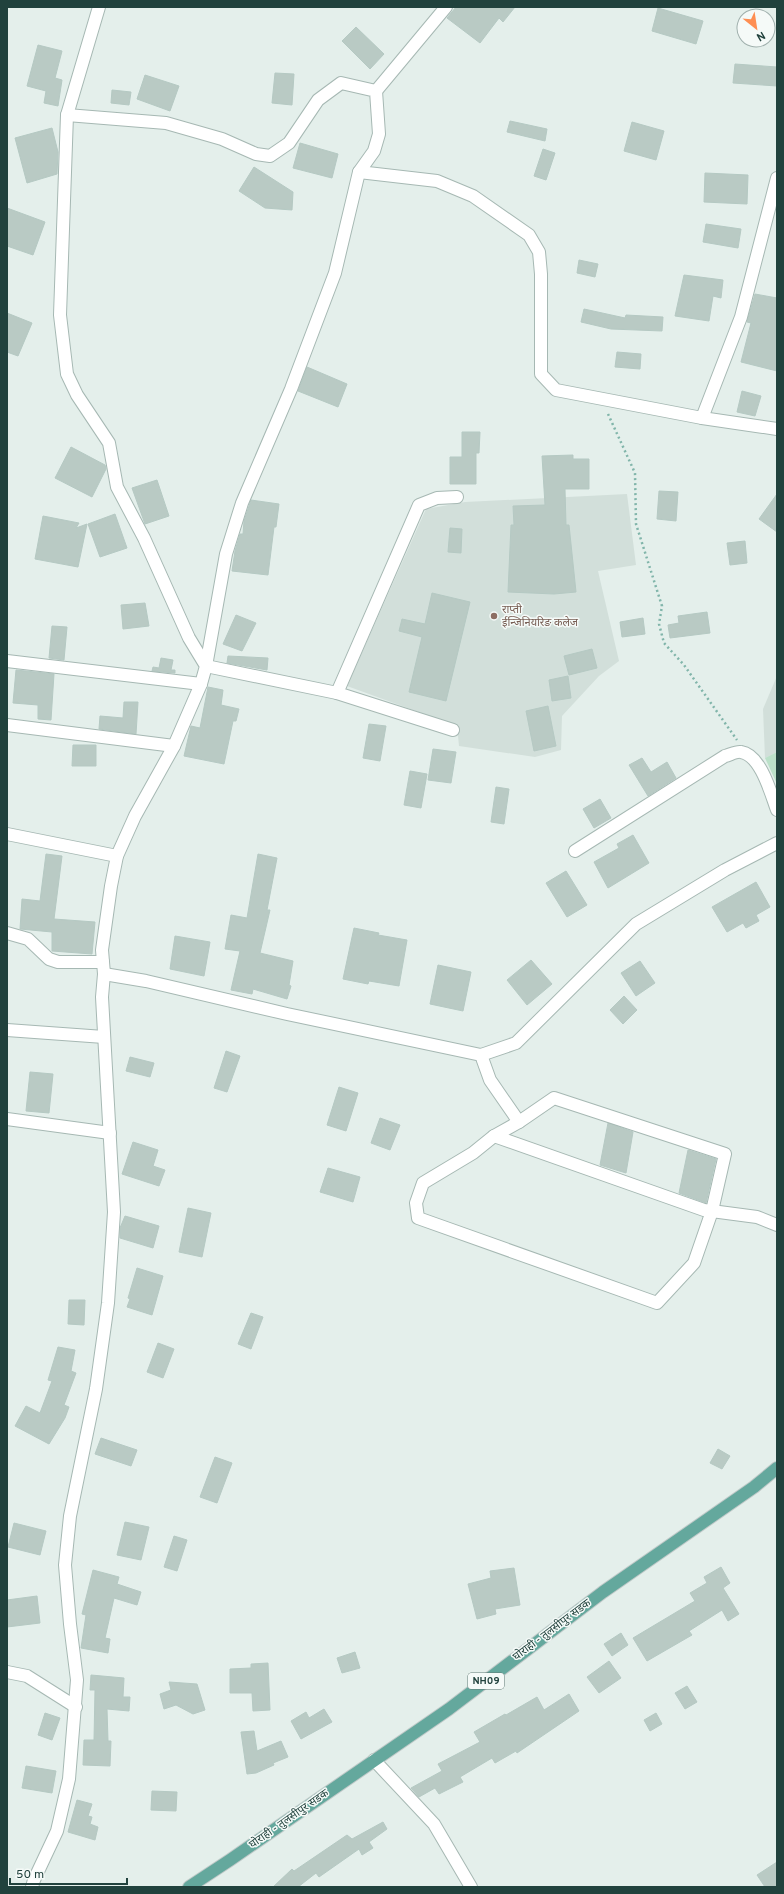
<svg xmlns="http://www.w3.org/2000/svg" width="784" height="1894" font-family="Overpass,'Noto Sans Devanagari',sans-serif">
<rect width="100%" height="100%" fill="#e4efeb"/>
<g fill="#d2dfda">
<polygon points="627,494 636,565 598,571 619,661 599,676 562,716 561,750 535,757 459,746 457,726 347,686 426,509 465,502"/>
<polygon points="777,676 777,752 765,758 763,709"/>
</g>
<polygon fill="#bbe1c9" points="777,752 777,784 765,758"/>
<g fill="#b9cac4" stroke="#b5c9c3">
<polygon points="456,7 515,7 503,22 499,18 480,43 447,18"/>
<polygon points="658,8 703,21 696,44 652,31"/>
<polygon points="356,27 384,54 370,69 342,41"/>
<polygon points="38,45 62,51 55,78 62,80 58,106 44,103 46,91 27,86"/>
<polygon points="735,64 777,67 777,86 733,83"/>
<polygon points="275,73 294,74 292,105 272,103"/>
<polygon points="145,75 179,86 170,111 137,99"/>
<polygon points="112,90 131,92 129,105 111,103"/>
<polygon points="510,121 547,129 545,141 507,132"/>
<polygon points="632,122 664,131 656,160 624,151"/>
<polygon points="52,128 58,152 57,174 27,183 15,138"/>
<polygon points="300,143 338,154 332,178 293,168"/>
<polygon points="543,149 555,153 546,180 534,176"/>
<polygon points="254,167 293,192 292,210 265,208 239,191"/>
<polygon points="705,173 748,175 747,204 704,202"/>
<polygon points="7,208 45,222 33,255 7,246"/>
<polygon points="706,224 741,229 738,248 703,242"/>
<polygon points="579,260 598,264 595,277 577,273"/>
<polygon points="684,275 723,280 721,298 713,296 709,321 675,316"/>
<polygon points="755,294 777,298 777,371 741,362 751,323 747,322"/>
<polygon points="584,309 625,318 626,315 663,317 662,331 611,329 581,322"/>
<polygon points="7,313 32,323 18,356 7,352"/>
<polygon points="617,352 641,354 640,369 615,367"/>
<polygon points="307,367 347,384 338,407 298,391"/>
<polygon points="742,391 761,396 755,416 737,412"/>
<polygon points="462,432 480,432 479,453 476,453 476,484 450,484 450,457 462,457"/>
<polygon points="71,447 105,465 106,469 92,497 55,478"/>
<polygon points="573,455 573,459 589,459 589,489 565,489 566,525 569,525 576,592 554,594 508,592 511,525 514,525 513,506 545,505 542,456"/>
<polygon points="157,480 169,516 145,524 132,488"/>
<polygon points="659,491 678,492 676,521 657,519"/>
<polygon points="777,494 777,532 759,519"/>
<polygon points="251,500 279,504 276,527 274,527 268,575 232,571 235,551 240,534 243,534 244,521"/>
<polygon points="115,514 127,548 100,557 88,524"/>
<polygon points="43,516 79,523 76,528 87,524 78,567 35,559"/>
<polygon points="450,528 462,529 461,553 448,552"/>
<polygon points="745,541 747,563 730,565 727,543"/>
<polygon points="432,593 470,602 446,701 409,692 422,637 399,631 402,619 425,624"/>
<polygon points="145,603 149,626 123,629 121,605"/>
<polygon points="707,612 710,633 670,638 668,625 679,623 678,616"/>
<polygon points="236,615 256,623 242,651 223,644"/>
<polygon points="643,618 645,634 622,637 620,622"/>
<polygon points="52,626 67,627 64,660 49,658"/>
<polygon points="592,649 597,668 569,675 564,656"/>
<polygon points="228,656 268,658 267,670 227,663"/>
<polygon points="161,658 173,660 171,670 175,670 175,673 152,671 153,667 159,668"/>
<polygon points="16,670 54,674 51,720 38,719 38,705 13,703"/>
<polygon points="568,676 571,698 552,701 549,680"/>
<polygon points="208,687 223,690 221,705 239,709 236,721 233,721 224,764 184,756 191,726 200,728"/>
<polygon points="124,702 138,702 136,734 99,729 100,716 123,718"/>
<polygon points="548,706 556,746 534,751 526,711"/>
<polygon points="369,724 386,726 380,761 363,758"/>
<polygon points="73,745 96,745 96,766 72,766"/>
<polygon points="433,749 456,752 451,783 428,780"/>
<polygon points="642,758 651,772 667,762 676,778 648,796 629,765"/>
<polygon points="410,771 427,774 421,808 404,805"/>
<polygon points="496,787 509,789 504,824 491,822"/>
<polygon points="600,799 611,818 594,828 583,809"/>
<polygon points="633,835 649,863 608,888 594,862 619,848 617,844"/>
<polygon points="46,854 62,856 54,919 95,922 92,954 52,951 52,932 20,929 22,899 40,901"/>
<polygon points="258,854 277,858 267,910 270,910 260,953 293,961 289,985 291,986 287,999 253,989 252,994 231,990 240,951 225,949 231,915 247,918"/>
<polygon points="566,871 587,905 567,917 546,883"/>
<polygon points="756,882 770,907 756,915 759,921 746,928 743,923 727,932 712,907"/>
<polygon points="354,928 379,933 378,935 407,940 399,986 369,981 368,984 343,979"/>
<polygon points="175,936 210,942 204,976 170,969"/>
<polygon points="531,960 552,984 527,1005 507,980"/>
<polygon points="640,961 655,983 636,996 621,973"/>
<polygon points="438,965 471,972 463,1011 430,1004"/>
<polygon points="624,996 637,1010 623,1024 610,1010"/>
<polygon points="226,1051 240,1056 227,1092 214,1088"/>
<polygon points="130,1057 154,1063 150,1077 126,1071"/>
<polygon points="30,1072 53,1074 49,1113 26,1111"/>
<polygon points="339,1087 358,1093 346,1131 327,1125"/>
<polygon points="380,1118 400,1125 390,1150 371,1143"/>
<polygon points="608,1123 633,1132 626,1173 600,1165"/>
<polygon points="133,1142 158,1150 153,1166 165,1170 159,1186 122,1174"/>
<polygon points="688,1150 716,1159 706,1203 679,1193"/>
<polygon points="328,1168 360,1177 353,1202 320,1192"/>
<polygon points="188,1208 211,1213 202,1257 179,1252"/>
<polygon points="125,1216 159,1226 153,1248 120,1238 120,1228"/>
<polygon points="137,1268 163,1276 152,1315 127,1307 130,1299 128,1298"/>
<polygon points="69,1300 85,1300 84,1325 68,1324"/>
<polygon points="251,1313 263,1317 251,1349 238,1344"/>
<polygon points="158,1343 174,1349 163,1378 147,1372"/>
<polygon points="58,1347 75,1350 71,1371 76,1373 64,1405 69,1407 65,1418 49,1444 15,1426 26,1406 40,1413 52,1381 48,1380"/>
<polygon points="101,1438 137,1450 131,1466 95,1454"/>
<polygon points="718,1449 730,1456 722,1469 710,1463"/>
<polygon points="215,1457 232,1463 217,1503 200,1497"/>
<polygon points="125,1522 149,1527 141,1560 117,1555"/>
<polygon points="14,1523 46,1531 40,1555 8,1547"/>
<polygon points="174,1536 187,1540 177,1571 164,1567"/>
<polygon points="721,1567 730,1583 723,1588 739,1614 728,1621 722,1610 689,1631 692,1635 647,1661 633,1638 695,1601 690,1593 707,1583 704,1577"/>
<polygon points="514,1568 520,1605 495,1609 496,1614 477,1619 468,1584 491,1578 490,1571"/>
<polygon points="93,1570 119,1577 117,1584 141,1592 137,1605 114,1598 105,1638 110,1639 108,1653 81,1648 86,1615 82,1614"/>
<polygon points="37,1596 40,1623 7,1627 7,1600"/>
<polygon points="621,1633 628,1645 612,1656 604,1644"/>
<polygon points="355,1652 360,1668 342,1673 337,1658"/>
<polygon points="609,1661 621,1678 599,1693 587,1677"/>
<polygon points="268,1663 270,1710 253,1711 252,1693 230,1693 230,1669 251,1668 251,1664"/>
<polygon points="91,1675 124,1678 123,1697 130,1697 129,1711 107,1709 108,1741 111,1741 110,1766 83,1765 84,1740 94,1740 95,1690 90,1690"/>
<polygon points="169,1682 197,1684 205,1710 193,1714 176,1705 164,1709 160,1694 171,1690"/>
<polygon points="687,1686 697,1702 685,1709 675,1693"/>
<polygon points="569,1694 579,1711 517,1753 516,1751 495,1763 492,1758 460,1777 463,1782 439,1794 435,1788 419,1797 411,1788 442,1771 438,1764 480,1742 474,1732 505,1714 506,1715 537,1697 544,1710"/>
<polygon points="324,1709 332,1722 301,1739 291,1721 306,1712 309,1718"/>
<polygon points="45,1713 60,1718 52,1740 38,1735"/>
<polygon points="656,1713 662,1724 650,1731 644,1720"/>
<polygon points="254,1731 257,1751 281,1741 288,1757 273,1763 274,1765 256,1773 247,1774 241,1732"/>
<polygon points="26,1766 56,1771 52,1793 22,1788"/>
<polygon points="152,1791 177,1792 176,1811 151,1810"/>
<polygon points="77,1800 92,1804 88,1816 92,1817 90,1824 98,1827 95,1840 68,1832"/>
<polygon points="383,1822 387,1829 369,1842 373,1848 362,1855 359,1849 319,1877 316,1873 298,1887 273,1887 292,1869 294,1871 347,1835 352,1839"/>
<polygon points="777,1862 777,1887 765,1887 757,1875"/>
</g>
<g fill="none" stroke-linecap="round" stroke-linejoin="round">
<g stroke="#a6b8b3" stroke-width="14">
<g id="minor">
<polyline points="376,91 446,7"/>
<polyline points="67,115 166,123 222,139 256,154 270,156 289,143 318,100 341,83 376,91 379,134 374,151 359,172 437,181 473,196 529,235 539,252 541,274 541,374 556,390 702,418 777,429"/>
<polyline points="359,172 335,273 291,389 242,503 226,554 206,666 337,693 453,730"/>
<polyline points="702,418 741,317 777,178"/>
<polyline points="7,661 201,684"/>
<polyline points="337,693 419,505 437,498 457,497"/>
<polyline points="7,725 174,746"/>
<polyline points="7,834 117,856"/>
<path d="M575 851 725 756C730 755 736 751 741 752 761 755 771 794 777 810"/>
<polyline points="7,933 28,939 49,959 58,962 103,962"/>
<polyline points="104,974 146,981 287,1014 481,1055 490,1080 519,1122"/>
<polyline points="7,1030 104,1037"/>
<polyline points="481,1055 516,1043 636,924 725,870 777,843"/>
<polygon points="554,1098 725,1154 712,1211 694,1263 657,1303 418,1218 416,1203 423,1183 473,1153 494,1136 519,1122"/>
<polyline points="7,1119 110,1133"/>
<polyline points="494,1136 704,1210 757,1217 777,1225"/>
<polyline points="7,1672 27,1676 76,1707"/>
<polyline points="374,1760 434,1824 471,1887"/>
<polyline points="32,1887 34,1880 57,1831 69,1779 77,1680 70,1624 65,1565 70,1516 96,1389 108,1303 114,1212 102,997 104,974 102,950 111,886 117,856 135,816 174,746 201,684 206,666 189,638 144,538 117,487 109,443 77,395 67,374 60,315 67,115 99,7"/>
</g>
</g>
<g stroke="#c1cac9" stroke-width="14">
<polyline id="major" points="189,1887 230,1860 449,1709 603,1592 754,1487 777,1468"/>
</g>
<polyline stroke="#81b5aa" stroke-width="2.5" stroke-dasharray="2 3" stroke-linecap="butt" points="608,414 635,473 636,524 662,606 659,624 664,643 684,665 737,740"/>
<use href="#minor" stroke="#fff" stroke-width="12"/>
<use href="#major" stroke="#64a89d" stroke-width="12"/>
</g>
<circle fill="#8d6e63" stroke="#f5faf8" stroke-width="1.5" cx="494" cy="616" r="4"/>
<g text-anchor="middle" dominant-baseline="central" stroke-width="3" stroke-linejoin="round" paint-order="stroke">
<rect fill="#f5faf8" stroke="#617975" stroke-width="1" x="468" y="1673" width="36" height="16" rx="3"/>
<g font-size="10" font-weight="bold" fill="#21423d">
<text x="486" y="1681">NH09</text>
</g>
<g font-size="11" fill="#785e54" stroke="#f5faf8" text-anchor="start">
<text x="502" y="610">राप्ती<tspan x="502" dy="13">ईन्जिनियरिङ कलेज</tspan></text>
</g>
<g font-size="11" fill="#21423d" stroke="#f5faf8">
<text transform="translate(552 1630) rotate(-37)">घोराही - तुलसीपुर सडक</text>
<text transform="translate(289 1819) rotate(-35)">घोराही - तुलसीपुर सडक</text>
</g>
</g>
<rect width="784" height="1894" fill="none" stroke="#21423d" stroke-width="16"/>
<g transform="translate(756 28) rotate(150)"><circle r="19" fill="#f5faf8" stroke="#a0b0ad"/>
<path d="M0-3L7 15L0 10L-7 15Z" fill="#fe8e52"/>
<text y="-6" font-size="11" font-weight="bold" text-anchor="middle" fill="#21423d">N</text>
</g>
<path d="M10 1878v6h117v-6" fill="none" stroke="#21423d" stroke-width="2"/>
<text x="16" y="1878" font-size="12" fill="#21423d" stroke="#f5faf8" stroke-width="3" paint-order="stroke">50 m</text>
</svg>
